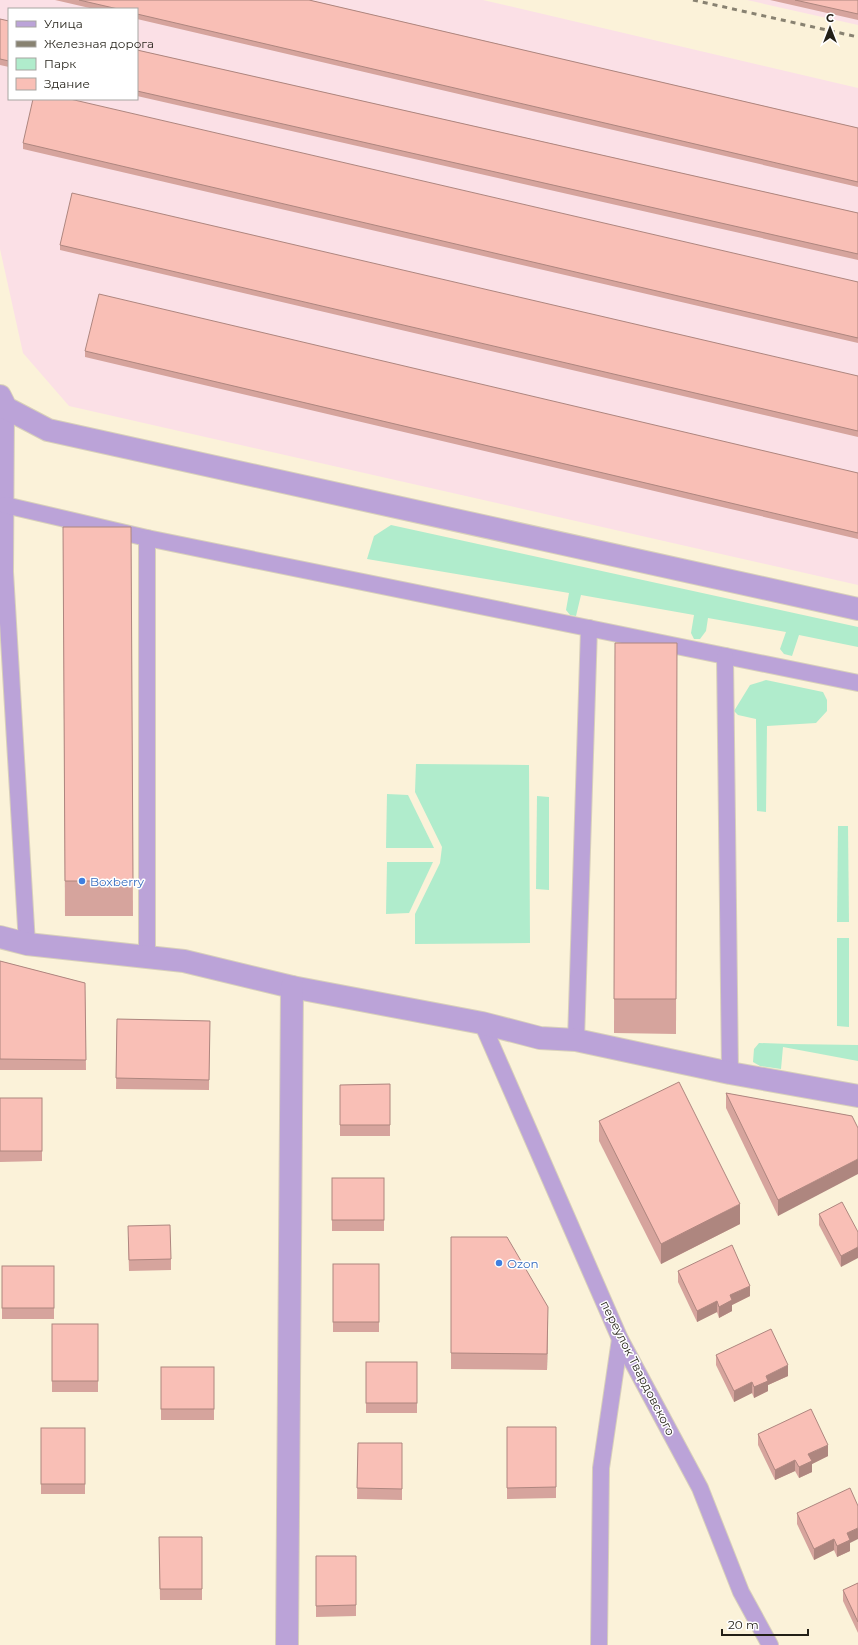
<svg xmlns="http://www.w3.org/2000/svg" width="858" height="1645" font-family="Montserrat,sans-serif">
<rect width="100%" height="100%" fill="#fbf2d9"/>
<g fill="#fbe0e6" fill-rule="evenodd">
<path d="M0 0H483L858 88V585L69 406 23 353 0 249ZM9 9H137V99H9Z"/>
<polygon points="747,0 858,0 858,25"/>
</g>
<g fill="#b0eccc">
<polygon points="391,525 858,627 858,647 799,635 792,656 784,654 780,649 786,632 708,618 706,631 700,639 694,639 691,633 694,615 581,595 576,616 570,615 566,610 569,593 367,559 374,536"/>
<polygon points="766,680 823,692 827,700 827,711 816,723 767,726 766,812 757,811 756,719 738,715 734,711 750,685"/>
<polygon points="416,764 529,765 530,943 415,944 415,914 440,863 442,847 415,792"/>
<polygon points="387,794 408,795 434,848 386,848"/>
<polygon points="537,796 549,797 549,890 536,889"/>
<polygon points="838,826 848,826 849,922 837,922"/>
<polygon points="387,862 433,862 409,913 386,914"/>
<polygon points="837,938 849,938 849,1027 837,1026"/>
<polygon points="759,1043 790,1044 858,1045 858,1061 783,1047 781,1069 760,1066 753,1062 754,1049"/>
</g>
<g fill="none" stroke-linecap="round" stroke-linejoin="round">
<g stroke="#d8d0ba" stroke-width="18">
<g id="service">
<polyline points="6,408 5,572 27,944"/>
<polyline points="5,505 147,538 858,683"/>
<polyline points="725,656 730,1073"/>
<polyline points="147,958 147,538"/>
<polyline points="482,1023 620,1339 700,1488 741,1592 770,1645"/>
<polyline points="576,1040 589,628"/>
<polyline points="599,1645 601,1468 620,1339"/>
</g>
</g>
<g stroke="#d8d0ba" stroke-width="24">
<g id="minor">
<polyline points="0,396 6,408 48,430 858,609"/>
<polyline points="0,937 27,944 184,961 292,987 482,1023 540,1038 576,1040 730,1073 858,1096"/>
<polyline points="287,1645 292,987"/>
</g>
</g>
<use href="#service" stroke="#bba3d8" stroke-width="16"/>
<use href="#minor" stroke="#bba3d8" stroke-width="22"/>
<polyline stroke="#888271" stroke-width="3" stroke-dasharray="5 5" stroke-linecap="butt" points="693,0 858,37"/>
</g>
<g fill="#d6a49d">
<polygon points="55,0 309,0 858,128 858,187 137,19 137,9 94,9"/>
<polygon points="770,0 858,0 858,20"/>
<polygon points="0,19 9,21 9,67 0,65"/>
<polygon points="137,50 858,213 858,260 137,96"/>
<polygon points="23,143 858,282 858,343 23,149"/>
<polygon points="60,245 858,376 858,437 60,250"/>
<polygon points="85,351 858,473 858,539 85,357"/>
<polygon points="63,527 131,527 133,916 65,916"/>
<polygon points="615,643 677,643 676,1034 614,1033"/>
<polygon points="0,961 85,983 86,1070 0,1070"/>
<polygon points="117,1019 210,1021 209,1090 116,1089"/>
<polygon points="390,1084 390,1136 340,1136 340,1085"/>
<polygon points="726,1093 852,1116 778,1216 726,1108"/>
<polygon points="0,1098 42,1098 42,1161 0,1162"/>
<polygon points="599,1121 740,1224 661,1264 599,1141"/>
<rect x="332" y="1178" width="52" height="53"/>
<polygon points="819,1214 858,1232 841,1267 819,1225"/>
<polygon points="128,1237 171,1259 171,1270 129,1271"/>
<polygon points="451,1237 548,1322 547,1370 451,1369"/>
<rect x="333" y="1264" width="46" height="68"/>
<rect x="2" y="1266" width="52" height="53"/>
<polygon points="678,1271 750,1296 732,1305 732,1311 719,1318 717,1312 697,1322 678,1282"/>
<rect x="52" y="1324" width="46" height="68"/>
<polygon points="716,1355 788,1376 768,1385 768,1391 754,1398 752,1393 734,1402 716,1365"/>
<rect x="366" y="1362" width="51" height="51"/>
<rect x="161" y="1367" width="53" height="53"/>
<polygon points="507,1427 556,1427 556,1498 507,1499"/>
<rect x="41" y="1428" width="44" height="66"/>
<polygon points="758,1434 828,1456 812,1464 812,1472 799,1478 795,1471 775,1480 758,1445"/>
<polygon points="358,1443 402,1443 402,1500 357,1499"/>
<polygon points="797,1513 850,1543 850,1551 837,1557 834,1550 814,1560 797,1524"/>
<polygon points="159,1537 202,1537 202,1600 160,1600"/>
<polygon points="316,1556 356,1556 356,1616 316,1617"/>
<polygon points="858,1583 858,1633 843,1601 843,1590"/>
</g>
<g fill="#ae867f">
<polygon points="858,1159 858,1174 778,1216 778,1200"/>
<polygon points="740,1204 740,1224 661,1264 661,1244"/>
<polygon points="858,1247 858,1258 841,1267 841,1256"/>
<polygon points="750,1286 750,1296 732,1305 732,1311 719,1318 719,1307 730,1295"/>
<polygon points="717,1301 717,1312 697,1322 697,1311"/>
<polygon points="548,1307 548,1322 547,1370 547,1354"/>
<polygon points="788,1365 788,1376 768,1385 768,1391 754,1398 754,1387 766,1376"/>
<polygon points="752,1382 752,1393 734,1402 734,1391"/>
<polygon points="828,1445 828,1456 812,1464 812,1472 799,1478 799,1467 808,1454"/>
<polygon points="795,1460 795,1471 775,1480 775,1470"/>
<polygon points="858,1528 858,1539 850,1543 850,1551 837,1557 837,1546 847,1533"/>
<polygon points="834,1539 834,1550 814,1560 814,1549"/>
</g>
<g fill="#f9bfb6" stroke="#ae867f">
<polygon points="79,0 309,0 858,128 858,182 137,14 137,9 118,9"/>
<polygon points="795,0 858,0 858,14"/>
<polygon points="0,19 9,21 9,61 0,59"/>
<polygon points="137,50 858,213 858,254 137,91"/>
<polygon points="33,99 70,99 858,282 858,338 23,143"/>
<polygon points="72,193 858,376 858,431 60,245"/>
<polygon points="99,294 858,473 858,533 85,351"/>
<polygon points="63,527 131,527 133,881 65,881"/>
<polygon points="615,643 677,643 676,999 614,999"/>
<polygon points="0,961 85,983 86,1060 0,1059"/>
<polygon points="117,1019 210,1021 209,1080 116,1078"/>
<polygon points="679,1082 740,1204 661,1244 599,1121"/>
<polygon points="390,1084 390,1125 340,1125 340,1085"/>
<polygon points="726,1093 852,1116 858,1128 858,1159 778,1200"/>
<rect x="0" y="1098" width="42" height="53"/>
<rect x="332" y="1178" width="52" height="42"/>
<polygon points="842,1202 858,1232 858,1247 841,1256 819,1214"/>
<polygon points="170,1225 171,1259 129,1260 128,1226"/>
<polygon points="451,1237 507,1237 548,1307 547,1354 451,1353"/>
<polygon points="732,1245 750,1286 730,1295 732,1300 719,1307 717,1301 697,1311 678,1271"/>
<rect x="333" y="1264" width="46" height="58"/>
<rect x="2" y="1266" width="52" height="42"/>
<rect x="52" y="1324" width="46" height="57"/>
<polygon points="771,1329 788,1365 766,1376 768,1381 754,1387 752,1382 734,1391 716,1355"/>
<rect x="366" y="1362" width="51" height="41"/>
<rect x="161" y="1367" width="53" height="42"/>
<polygon points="811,1409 828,1445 808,1454 812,1461 799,1467 795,1460 775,1470 758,1434"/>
<polygon points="507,1427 556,1427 556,1487 507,1488"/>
<rect x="41" y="1428" width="44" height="56"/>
<polygon points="358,1443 402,1443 402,1489 357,1488"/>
<polygon points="850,1488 858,1506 858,1528 847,1533 850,1540 837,1546 834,1539 814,1549 797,1513"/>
<polygon points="159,1537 202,1537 202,1589 160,1589"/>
<polygon points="316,1556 356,1556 356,1605 316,1606"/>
<polygon points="858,1583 858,1622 843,1590"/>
</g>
<g fill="#3f7fe0" stroke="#fff" stroke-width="1.5">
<circle cx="82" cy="881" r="4"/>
<circle cx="499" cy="1263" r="4"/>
</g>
<g text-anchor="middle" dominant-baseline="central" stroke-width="3" stroke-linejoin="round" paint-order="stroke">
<g font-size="12" fill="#366cbe" stroke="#fff" text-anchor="start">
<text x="90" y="881">Boxberry</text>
<text x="507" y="1263">Ozon</text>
</g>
<g font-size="12" fill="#221f16" stroke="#fff">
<text transform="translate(638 1368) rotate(63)">переулок Твардовского</text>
</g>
</g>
<rect x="8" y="8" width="130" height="92" fill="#ffffff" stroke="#a7a5a2"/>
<rect x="16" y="21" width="20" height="6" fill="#bba3d8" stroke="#a7a5a2"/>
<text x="44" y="28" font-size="12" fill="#221f16">Улица</text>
<rect x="16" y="41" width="20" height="6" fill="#888271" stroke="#a7a5a2"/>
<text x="44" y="48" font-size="12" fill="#221f16">Железная дорога</text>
<rect x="16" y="58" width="20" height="12" fill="#b0eccc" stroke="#a7a5a2"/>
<text x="44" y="68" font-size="12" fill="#221f16">Парк</text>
<rect x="16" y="78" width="20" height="12" fill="#f9bfb6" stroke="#a7a5a2"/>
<text x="44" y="88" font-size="12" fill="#221f16">Здание</text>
<g transform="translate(830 28)" stroke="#ffffff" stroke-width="3" paint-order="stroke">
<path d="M0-3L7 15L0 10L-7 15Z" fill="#221f16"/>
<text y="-6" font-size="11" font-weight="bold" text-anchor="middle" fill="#221f16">С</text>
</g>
<path d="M722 1629v6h86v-6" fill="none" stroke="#221f16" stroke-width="2"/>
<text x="728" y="1629" font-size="12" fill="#221f16" stroke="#ffffff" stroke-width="3" paint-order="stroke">20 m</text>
</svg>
